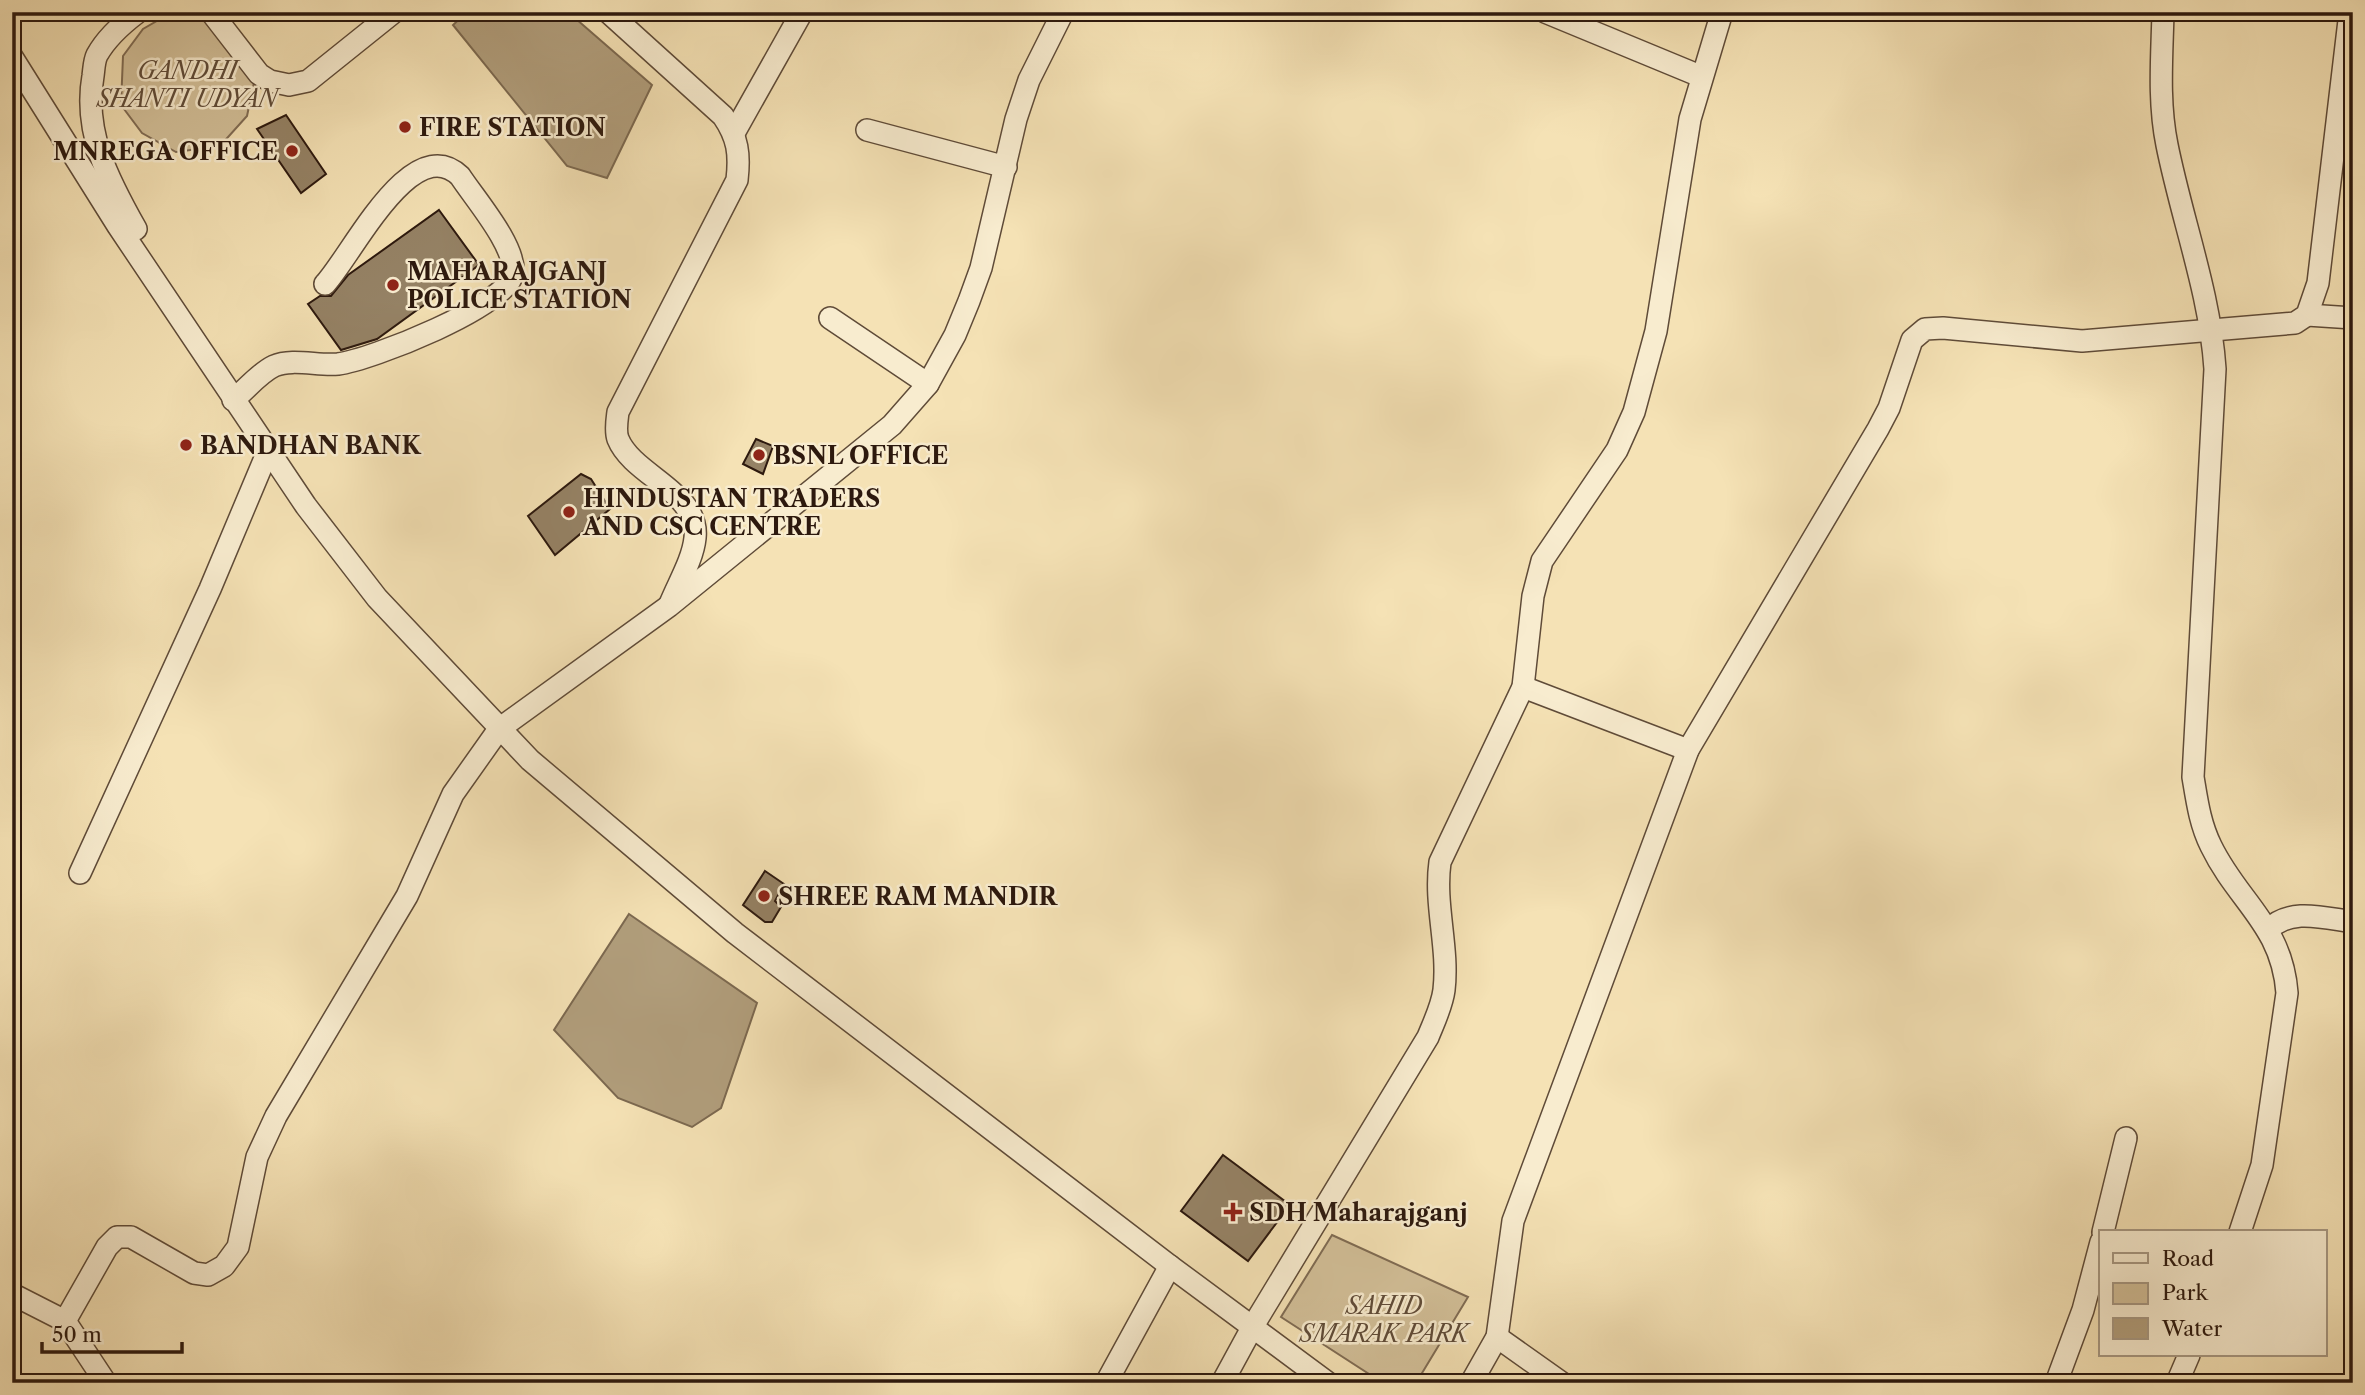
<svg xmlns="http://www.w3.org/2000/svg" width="2365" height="1395" font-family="'Libre Caslon Text',serif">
<rect width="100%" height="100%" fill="#f5e2b5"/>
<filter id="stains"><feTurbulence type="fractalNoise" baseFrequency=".00286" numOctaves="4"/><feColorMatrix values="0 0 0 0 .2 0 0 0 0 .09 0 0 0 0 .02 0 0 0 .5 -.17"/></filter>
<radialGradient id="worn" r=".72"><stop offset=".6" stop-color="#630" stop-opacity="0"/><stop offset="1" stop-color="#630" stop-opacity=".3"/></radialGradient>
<g fill="#d3c099" stroke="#806c54" stroke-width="2">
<polygon points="169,14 194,17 223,26 255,78 247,116 220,146 176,152 142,133 121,105 123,56 143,29"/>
<polygon points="1332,1235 1468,1297 1416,1383 1383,1383 1281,1317"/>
</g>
<g fill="#b19e7c" stroke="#7c6950" stroke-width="2">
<polygon points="467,12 568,12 652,85 607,178 567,166 453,25"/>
<polygon points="629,914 757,1003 721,1108 692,1127 618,1098 554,1030"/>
</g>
<g fill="#958265" stroke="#2d190e" stroke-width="2">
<polygon points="286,115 326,174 301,193 257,129"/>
<polygon points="439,210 479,265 377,339 341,350 308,304 320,296 331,296 348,275"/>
<polygon points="756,439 773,446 763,474 743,464"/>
<polygon points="581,474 591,479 610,509 555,555 528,516"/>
<polygon points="765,871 784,884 775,901 781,907 772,922 765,922 743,905"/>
<polygon points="1223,1155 1290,1205 1248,1261 1181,1211"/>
</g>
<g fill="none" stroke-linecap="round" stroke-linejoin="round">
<g stroke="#5f4b38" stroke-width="24">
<g id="minor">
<polyline points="211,12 259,74 270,81 289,85 308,81 394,12"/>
<path d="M608 12 723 116C738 138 740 154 737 180L618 412C617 420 615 431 618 439 633 476 700 492 695 538 693 559 678 584 670 604"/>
<polyline points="1545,12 1700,76"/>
<path d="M2163 12C2162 56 2158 101 2167 145 2182 220 2210 293 2215 369L2193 777C2197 801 2200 824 2211 846 2238 902 2282 925 2287 993L2262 1165 2240 1232"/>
<polyline points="12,57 118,226 306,506 377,598 530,760 735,933 1170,1266 1328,1383"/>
<polyline points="867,130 1006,167"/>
<polyline points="734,133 802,12"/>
<path d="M136 229C109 181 83 133 93 76 94 69 94 61 97 55 107 37 122 24 138 12"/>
<polyline points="2307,315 2353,318"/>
<polyline points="830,318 928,384"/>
<path d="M233 400C246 390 259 373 274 366 292 358 318 366 338 364 370 360 509 306 513 273 516 246 475 199 460 176 412 130 352 255 325 284"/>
<polyline points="1523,687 1688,750"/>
<polyline points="80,873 210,589 268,451"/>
<path d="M2268 930C2290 907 2324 918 2353 922"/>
<polyline points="2103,1232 2126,1138"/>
<polyline points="12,1294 65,1321 106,1383"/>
<polyline points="65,1321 107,1247 117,1237 131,1237 194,1273 208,1275 224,1266 238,1247 257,1157 276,1116 407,896 453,794 499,729 669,606 892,425 928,384 955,335 969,301 981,268 1016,119 1029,80 1063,12"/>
<polyline points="1497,1337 1562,1383"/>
<polyline points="1106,1383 1170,1266"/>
<path d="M1222 1383 1253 1326 1428 1037C1434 1022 1442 1006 1444 990 1449 947 1434 905 1440 862L1523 687 1533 596 1542 561 1617 450 1634 412 1656 331 1690 119 1722 12"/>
<polyline points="1471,1383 1497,1337 1513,1221 1688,750 1878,429 1889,408 1912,340 1925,329 1943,328 2082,341 2295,323 2307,315 2318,283 2350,12"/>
<polyline points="2056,1383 2083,1310 2101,1242"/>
<polyline points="2177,1383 2189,1355"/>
</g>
</g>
<use href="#minor" stroke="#f8eccf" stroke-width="21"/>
</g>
<g fill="#8f2418" stroke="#f8eccf" stroke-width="2.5">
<circle cx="405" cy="127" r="7"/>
<circle cx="292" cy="151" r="7"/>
<circle cx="393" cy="285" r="7"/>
<circle cx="186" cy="445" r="7"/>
<circle cx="759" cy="455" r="7"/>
<circle cx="569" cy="512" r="7"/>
<circle cx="764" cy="896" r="7"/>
<path d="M1229.5 1201.5h7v7h7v7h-7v7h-7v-7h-7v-7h7z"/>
</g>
<g text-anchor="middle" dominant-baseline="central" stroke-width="5" stroke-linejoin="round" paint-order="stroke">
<g font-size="24" font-style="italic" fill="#5f4b38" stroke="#f8eccf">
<text x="187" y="70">GANDHI<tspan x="187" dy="28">SHANTI UDYAN</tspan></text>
<text x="1384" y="1305">SAHID<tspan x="1384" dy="28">SMARAK PARK</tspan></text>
</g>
<g font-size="24" font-weight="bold" fill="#2d190e" stroke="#f8eccf" text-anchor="start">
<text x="419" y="127">FIRE STATION</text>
<text x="278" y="151" text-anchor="end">MNREGA OFFICE</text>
<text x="407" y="271">MAHARAJGANJ<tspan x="407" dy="28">POLICE STATION</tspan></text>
<text x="200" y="445">BANDHAN BANK</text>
<text x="773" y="455">BSNL OFFICE</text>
<text x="583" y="498">HINDUSTAN TRADERS<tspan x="583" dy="28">AND CSC CENTRE</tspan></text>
<text x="778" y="896">SHREE RAM MANDIR</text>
<text x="1249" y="1212">SDH Maharajganj</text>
</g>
</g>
<rect width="2365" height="1395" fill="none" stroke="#f5e2b5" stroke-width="42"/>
<rect x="14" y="14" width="2337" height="1367" fill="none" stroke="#2d190e" stroke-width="3.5"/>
<rect x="21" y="21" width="2323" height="1353" fill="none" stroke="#2d190e" stroke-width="2"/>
<rect x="2099" y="1230" width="228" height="126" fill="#f8eccf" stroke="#a79882" stroke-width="2"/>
<rect x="2113" y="1253" width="35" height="10" fill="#f8eccf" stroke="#a79882" stroke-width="2"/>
<text x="2162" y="1266" font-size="21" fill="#2d190e">Road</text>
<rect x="2113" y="1283" width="35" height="21" fill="#d3c099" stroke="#a79882" stroke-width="2"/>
<text x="2162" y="1300" font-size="21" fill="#2d190e">Park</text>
<rect x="2113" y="1318" width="35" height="21" fill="#b19e7c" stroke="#a79882" stroke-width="2"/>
<text x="2162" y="1336" font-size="21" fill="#2d190e">Water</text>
<path d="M42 1342v10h140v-10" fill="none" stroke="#2d190e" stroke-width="3.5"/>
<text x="52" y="1342" font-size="21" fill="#2d190e" stroke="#f8eccf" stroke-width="5" paint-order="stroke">50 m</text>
<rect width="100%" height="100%" filter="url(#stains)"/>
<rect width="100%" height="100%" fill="url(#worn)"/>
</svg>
